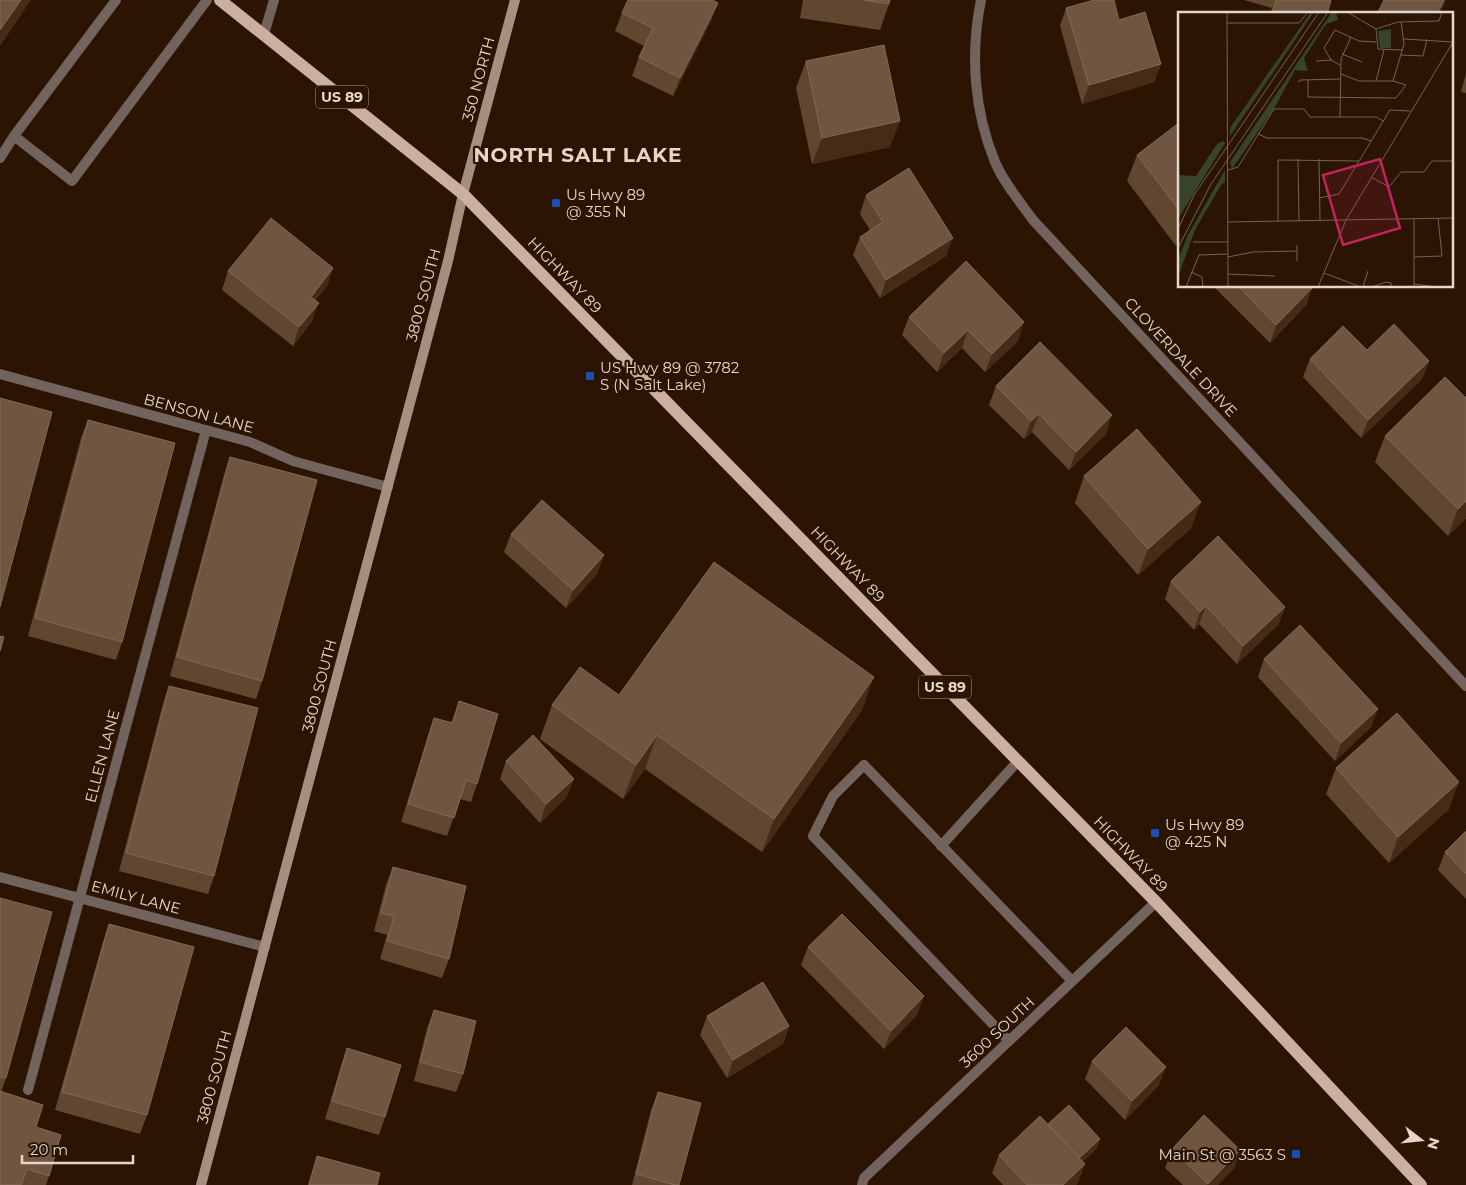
<svg xmlns="http://www.w3.org/2000/svg" width="1466" height="1185" font-family="Montserrat,sans-serif">
<rect width="100%" height="100%" fill="#2b1502"/>
<g fill="none" stroke-linecap="round" stroke-linejoin="round">
<g stroke="#72645c" stroke-width="10">
<polyline points="264,34 274,0"/>
<polyline points="14,136 72,181 207,0"/>
<polyline points="0,158 14,136 116,0"/>
<polyline points="0,374 250,442 293,461 388,487"/>
<polyline points="941,846 1018,761"/>
<polyline points="0,877 265,947"/>
<polyline points="1009,1041 813,836 833,796 864,765 1072,981"/>
<polyline points="28,1090 206,430"/>
</g>
<g stroke="#72645c" stroke-width="10">
<path d="M981 0C970 54 974 111 995 162 1004 183 1020 202 1033 220L1466 686"/>
<polyline points="862,1185 864,1178 1156,902"/>
</g>
<polyline stroke="#a58f82" stroke-width="10" points="201,1185 448,261 463,194 515,0"/>
<polyline stroke="#ccaf9e" stroke-width="12" points="220,0 463,194 1156,902 1421,1185"/>
</g>
<g fill="#624730">
<polygon points="803,0 890,0 889,4 880,30 800,18"/>
<polygon points="1244,0 1331,0 1327,14 1270,14 1272,8"/>
<polygon points="1066,8 1161,64 1154,82 1082,104 1060,26"/>
<polygon points="622,13 711,21 673,96 632,76 639,57 644,46 615,31"/>
<polygon points="806,61 890,147 812,164 796,88"/>
<polygon points="1466,73 1466,93 1461,92"/>
<polygon points="1180,122 1180,243 1176,246 1127,181 1137,155"/>
<polygon points="866,195 946,256 880,298 853,255 860,237 870,230 860,214"/>
<polygon points="333,268 327,286 315,300 312,321 293,346 222,290 228,271"/>
<polygon points="1213,286 1312,286 1306,305 1270,343"/>
<polygon points="909,317 1018,341 985,372 962,348 937,372 902,335"/>
<polygon points="1310,359 1429,361 1422,379 1361,438 1303,377"/>
<polygon points="996,386 1106,434 1069,470 1032,432 1024,439 989,405"/>
<polygon points="1466,398 1466,518 1448,536 1375,462 1385,436"/>
<polygon points="88,420 122,642 116,660 28,636 81,438"/>
<polygon points="230,457 262,681 256,699 170,676 224,475"/>
<polygon points="1084,476 1191,528 1138,575 1075,503"/>
<polygon points="511,534 604,555 597,574 566,608 504,552"/>
<polygon points="1171,581 1285,607 1278,625 1237,664 1199,624 1194,630 1165,599"/>
<polygon points="1264,659 1378,709 1371,727 1335,761 1258,677"/>
<polygon points="169,686 214,876 208,894 119,871 163,704"/>
<polygon points="619,695 862,710 762,852 645,769 623,799 540,739 552,705"/>
<polygon points="459,701 477,784 471,802 460,799 447,836 401,822 428,736 434,718 451,723"/>
<polygon points="506,761 567,797 540,823 500,779"/>
<polygon points="1336,768 1449,809 1389,863 1326,794"/>
<polygon points="1466,831 1466,899 1438,870 1445,852"/>
<polygon points="393,867 449,959 442,978 380,959 387,935 374,931 386,885"/>
<polygon points="0,898 6,1078 1,1092 36,1127 49,1176 46,1185 0,1185"/>
<polygon points="109,924 147,1115 140,1134 55,1110 103,942"/>
<polygon points="808,947 917,1015 884,1049 801,965"/>
<polygon points="434,1010 463,1074 456,1092 414,1081 427,1028"/>
<polygon points="707,1016 789,1026 783,1044 727,1078 700,1035"/>
<polygon points="347,1048 385,1117 379,1135 325,1119 341,1066"/>
<polygon points="1092,1061 1159,1085 1125,1120 1085,1079"/>
<polygon points="658,1092 679,1185 632,1185 651,1110"/>
<polygon points="1048,1124 1100,1139 1096,1149 1082,1162 1085,1164 1078,1182 1076,1185 1003,1185 992,1173 999,1155"/>
<polygon points="1172,1149 1240,1150 1234,1168 1218,1185 1183,1185 1165,1168"/>
<polygon points="317,1156 377,1185 308,1185"/>
</g>
<g fill="#462c16">
<polygon points="21,0 31,0 0,46 0,30"/>
<polygon points="1444,0 1446,0 1440,14 1437,14"/>
<polygon points="718,3 711,21 673,96 680,78"/>
<polygon points="1161,64 1154,82 1082,104 1089,85"/>
<polygon points="900,121 890,147 812,164 822,138"/>
<polygon points="1180,237 1180,243 1176,246"/>
<polygon points="953,238 946,256 880,298 886,280"/>
<polygon points="333,268 327,286 304,315 311,297"/>
<polygon points="1313,287 1306,305 1270,343 1276,325"/>
<polygon points="319,303 312,321 293,346 299,327"/>
<polygon points="1024,322 1018,341 985,372 992,354"/>
<polygon points="968,330 962,348 937,372 944,353"/>
<polygon points="1429,361 1422,379 1361,438 1368,420"/>
<polygon points="1039,414 1032,432 1024,439 1031,421"/>
<polygon points="1112,415 1106,434 1069,470 1076,452"/>
<polygon points="1466,501 1466,518 1448,536 1458,509"/>
<polygon points="1201,502 1191,528 1138,575 1148,549"/>
<polygon points="604,555 597,574 566,608 573,590"/>
<polygon points="1206,606 1199,624 1194,630 1200,612"/>
<polygon points="1285,607 1278,625 1237,664 1243,646"/>
<polygon points="874,677 862,710 762,852 774,819"/>
<polygon points="1378,709 1371,727 1335,761 1341,743"/>
<polygon points="657,735 645,769 623,799 636,765"/>
<polygon points="574,779 567,797 540,823 546,804"/>
<polygon points="1459,782 1449,809 1389,863 1398,837"/>
<polygon points="924,996 917,1015 884,1049 891,1031"/>
<polygon points="789,1026 783,1044 727,1078 733,1060"/>
<polygon points="1166,1067 1159,1085 1125,1120 1132,1101"/>
<polygon points="1100,1139 1096,1149 1075,1168 1079,1159"/>
<polygon points="1240,1150 1234,1168 1218,1185 1207,1185"/>
<polygon points="1085,1164 1078,1182 1076,1185 1063,1185"/>
</g>
<g fill="#705640" stroke="#826a56">
<polygon points="0,0 21,0 0,30"/>
<polygon points="628,0 712,0 718,3 680,78 639,57 653,28 622,13"/>
<polygon points="864,0 890,0 889,4"/>
<polygon points="1094,0 1114,0 1119,20 1145,12 1161,64 1089,85 1066,8"/>
<polygon points="1276,0 1331,0 1327,14 1272,14"/>
<polygon points="1384,0 1444,0 1437,14 1377,14"/>
<polygon points="884,45 900,121 822,138 806,61"/>
<polygon points="1180,122 1180,211 1137,155"/>
<polygon points="909,168 953,238 886,280 860,237 883,222 866,195"/>
<polygon points="271,218 333,268 311,297 319,303 299,327 228,271"/>
<polygon points="966,261 1024,322 992,354 968,330 944,353 909,317"/>
<polygon points="1238,286 1312,286 1313,287 1276,325"/>
<polygon points="1394,324 1429,361 1368,420 1310,359 1343,326 1367,350"/>
<polygon points="1040,342 1112,415 1076,452 1039,414 1031,421 996,386"/>
<polygon points="1445,377 1466,398 1466,501 1458,509 1385,436"/>
<polygon points="0,398 52,412 0,607"/>
<polygon points="88,420 175,443 122,642 35,618"/>
<polygon points="1137,429 1201,502 1148,549 1084,476"/>
<polygon points="230,457 317,480 262,681 177,657"/>
<polygon points="542,500 604,555 573,590 511,534"/>
<polygon points="1218,536 1285,607 1243,646 1206,606 1200,612 1171,581"/>
<polygon points="714,562 874,677 774,819 657,735 636,765 552,705 580,667 619,695"/>
<polygon points="1300,625 1378,709 1341,743 1264,659"/>
<polygon points="0,636 4,637 0,651"/>
<polygon points="169,686 258,708 214,876 126,853"/>
<polygon points="459,701 498,714 477,784 466,780 454,818 408,804 434,718 453,723"/>
<polygon points="1397,713 1459,782 1398,837 1336,768"/>
<polygon points="533,735 574,779 546,804 506,761"/>
<polygon points="1466,831 1466,874 1445,852"/>
<polygon points="393,867 466,886 449,959 387,941 394,916 381,913"/>
<polygon points="0,898 52,912 6,1078 0,1077"/>
<polygon points="842,914 924,996 891,1031 808,947"/>
<polygon points="109,924 194,947 147,1115 62,1092"/>
<polygon points="763,982 789,1026 733,1060 707,1016"/>
<polygon points="434,1010 476,1021 463,1074 420,1062"/>
<polygon points="1126,1027 1166,1067 1132,1101 1092,1061"/>
<polygon points="347,1048 401,1065 385,1117 332,1101"/>
<polygon points="0,1091 43,1105 36,1127 61,1135 49,1176 27,1169 21,1185 0,1185"/>
<polygon points="658,1092 701,1103 679,1185 675,1185 636,1174"/>
<polygon points="1069,1105 1100,1139 1079,1158 1048,1124"/>
<polygon points="1204,1115 1240,1150 1208,1184 1172,1149"/>
<polygon points="1040,1116 1085,1164 1063,1185 1027,1185 999,1155"/>
<polygon points="317,1156 380,1173 377,1185 309,1185"/>
</g>
<g fill="#1a4fb4" stroke="#2b1502" stroke-width="2">
<rect x="551" y="198" width="10" height="10" rx="2.5"/>
<rect x="585" y="371" width="10" height="10" rx="2.5"/>
<rect x="1150" y="828" width="10" height="10" rx="2.5"/>
<rect x="1291" y="1149" width="10" height="10" rx="2.5"/>
</g>
<g text-anchor="middle" dominant-baseline="central" stroke-width="4.5" stroke-linejoin="round" paint-order="stroke">
<g fill="#2b1502" stroke="#ad9c8d" stroke-width="1">
<rect x="316" y="85.5" width="52" height="23" rx="4"/>
<rect x="919" y="675.5" width="52" height="23" rx="4"/>
</g>
<g font-size="14" font-weight="bold" fill="#e5d6c9">
<text x="342" y="97">US 89</text>
<text x="945" y="687">US 89</text>
</g>
<g font-size="15" fill="#e5d6c9" stroke="#2b1502">
<text transform="translate(478 79) rotate(-75)">350 NORTH</text>
<text transform="translate(565 275) rotate(46)">HIGHWAY 89</text>
<text transform="translate(423 295) rotate(-75)">3800 SOUTH</text>
<text transform="translate(1181 357) rotate(47)">CLOVERDALE DRIVE</text>
<text transform="translate(199 413) rotate(15)">BENSON LANE</text>
<text transform="translate(848 564) rotate(46)">HIGHWAY 89</text>
<text transform="translate(319 686) rotate(-75)">3800 SOUTH</text>
<text transform="translate(102 756) rotate(-75)">ELLEN LANE</text>
<text transform="translate(1131 854) rotate(46)">HIGHWAY 89</text>
<text transform="translate(136 897) rotate(15)">EMILY LANE</text>
<text transform="translate(997 1032) rotate(-43)">3600 SOUTH</text>
<text transform="translate(214 1077) rotate(-75)">3800 SOUTH</text>
</g>
<g font-size="15" fill="#e5d6c9" stroke="#2b1502" text-anchor="start">
<text x="566" y="194">Us Hwy 89<tspan x="566" dy="17">@ 355 N</tspan></text>
<text x="600" y="367">US Hwy 89 @ 3782<tspan x="600" dy="17">S (N Salt Lake)</tspan></text>
<text x="1165" y="824">Us Hwy 89<tspan x="1165" dy="17">@ 425 N</tspan></text>
<text x="1286" y="1154" text-anchor="end">Main St @ 3563 S</text>
</g>
<g font-size="20" font-weight="bold" letter-spacing="1" fill="#e5d6c9" stroke="#2b1502">
<text x="578" y="155">NORTH SALT LAKE</text>
</g>
</g>
<g transform="translate(1178 12)">
<rect width="275" height="275" fill="#2b1502"/>
<path d="M133 0H136L52 124V116ZM154 0H158L160 8 148 12 126 46 130 59 117 58 97 95 54 157 52 150ZM213 17V36H202L200 19ZM45 129 47 131 0 207V163L18 164 39 132ZM47 158V170L43 173 17 218 0 265V248L10 223Z" fill="#37432a"/>
<path fill="none" stroke="#756252" stroke-width="1" d="M49 0 50 275M169 0 198 17 220 10 261 9 264 0M49 11H121L130 0M198 17 200 37 224 38M226 27 275 30M164 42 184 50M223 43 245 44 249 27M138 49 154 48M162 53 153 48 146 36 157 18 181 29 198 30M130 68V85L218 86 228 73 215 69H181L163 62M198 69 206 38M215 69 226 32 223 10M120 70 123 68 162 67M162 105 163 47 173 25M80 122 89 126H184L193 129M120 147 121 209M141 147 142 208M50 158 60 155 96 97H126L132 105H198L205 109M193 165 211 175 223 160H246L254 149H275M141 186 161 182 212 98 232 99M236 207V275M100 209V148L181 149M50 210 275 206M0 217 16 183 141 0M15 230H50M119 233V249M0 236 33 172 150 0M50 245 75 240 119 239M236 245 264 244 260 206M13 260 24 265 25 275M146 261 183 275M50 262 97 264M236 272 258 275M8 275 21 243 50 242M140 275 168 208 275 30M185 275 190 259M194 275 208 270 213 271V275"/>
<path fill="#c42260" fill-opacity="0.15" stroke="#c42260" stroke-width="2.5" d="M202 147 222 216 165 233 145 163Z"/>
<rect width="275" height="275" fill="none" stroke="#e5d6c9" stroke-width="2.5"/>
</g>
<g transform="translate(1421 1140) rotate(106)" stroke="#2b1502" stroke-width="4" paint-order="stroke">
<path d="M0-4L9 19L0 12L-9 19Z" fill="#e5d6c9"/>
<text y="-8" font-size="14" font-weight="bold" text-anchor="middle" fill="#e5d6c9">N</text>
</g>
<path d="M22 1155v8h111v-8" fill="none" stroke="#e5d6c9" stroke-width="2.5"/>
<text x="30" y="1155" font-size="15" fill="#e5d6c9" stroke="#2b1502" stroke-width="4" paint-order="stroke">20 m</text>
</svg>
